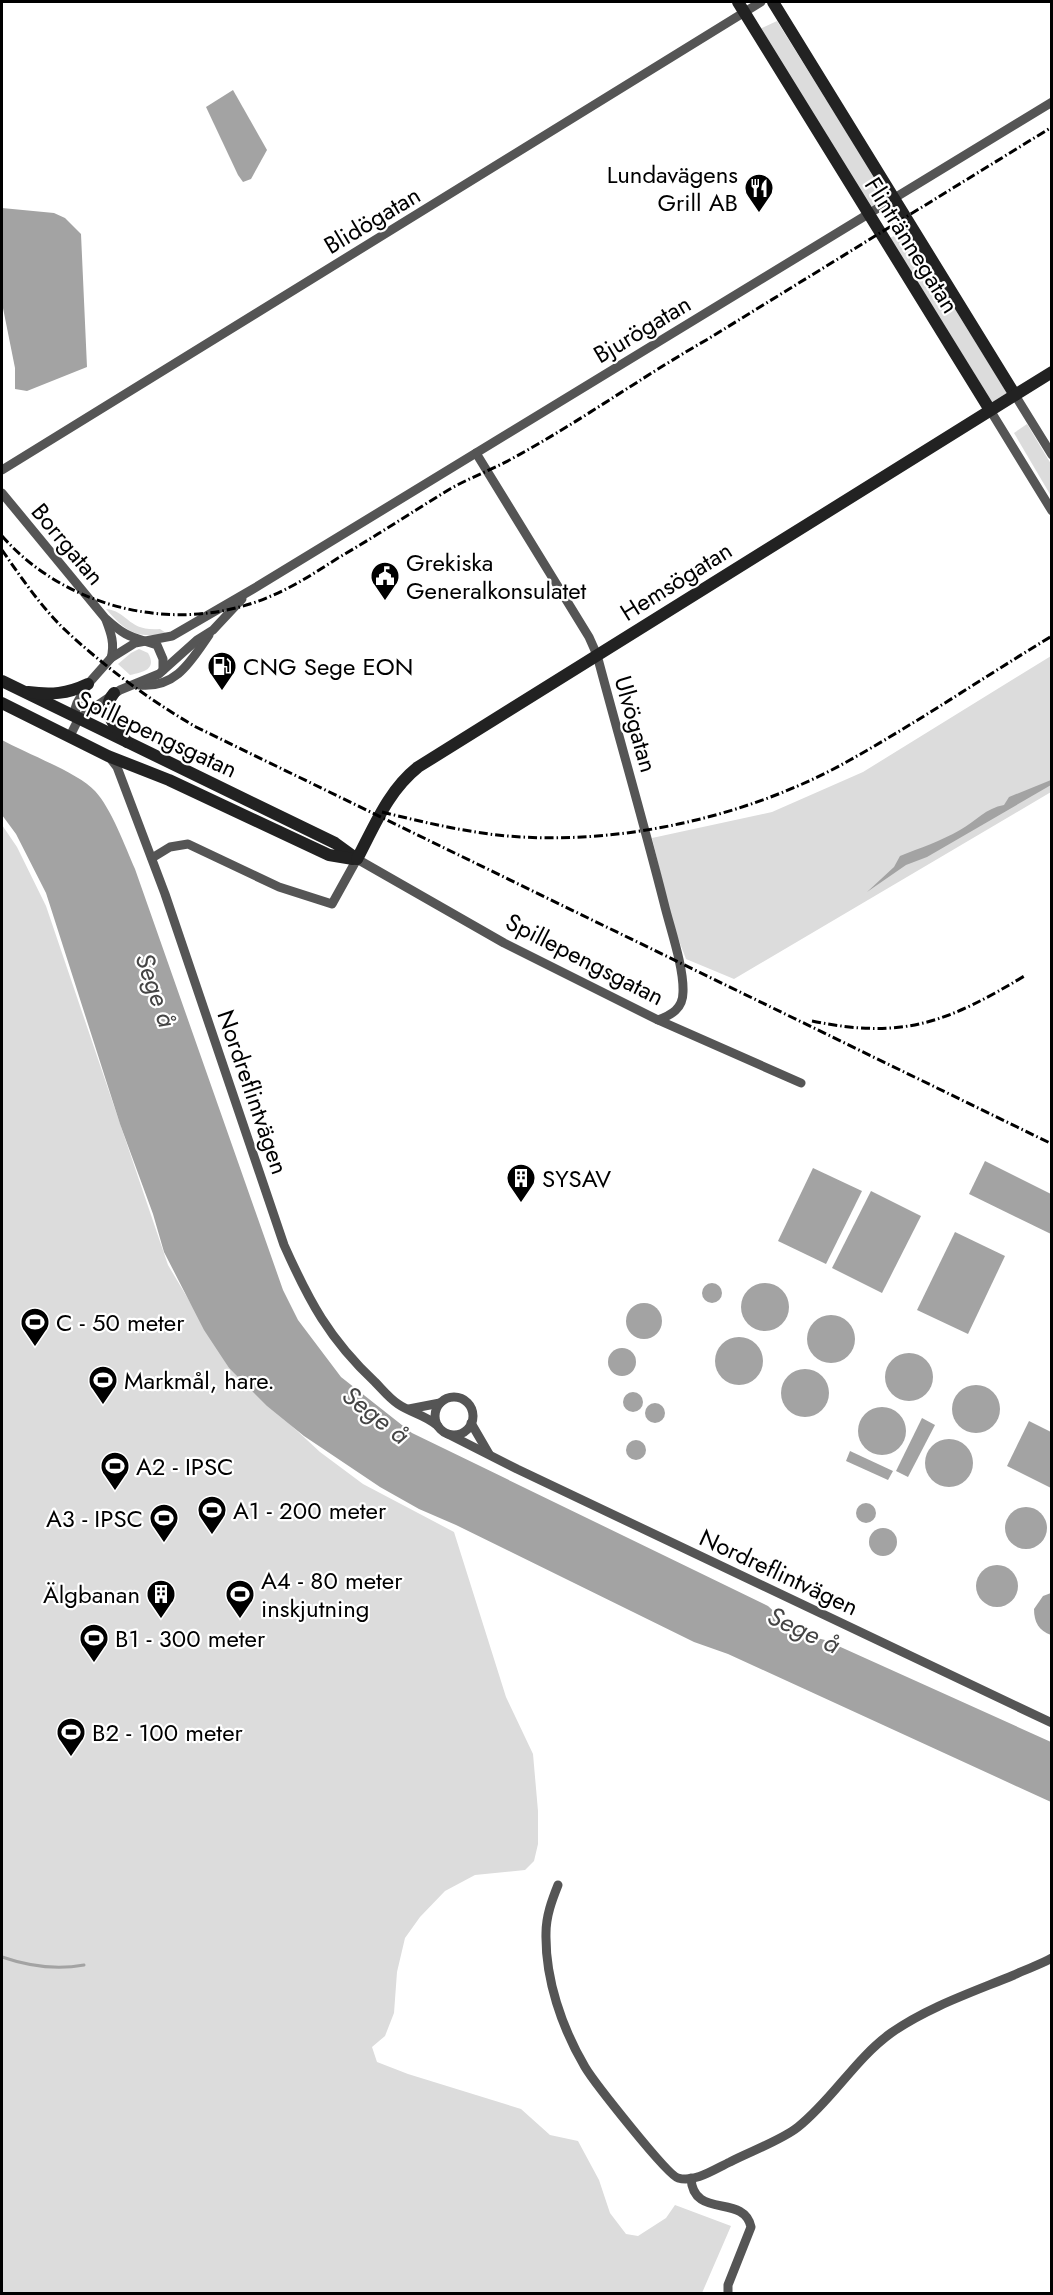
<svg xmlns="http://www.w3.org/2000/svg" width="1053" height="2295" font-family="Jost,sans-serif">
<rect width="100%" height="100%" fill="#fff"/>
<g fill="#dcdcdc">
<polygon points="777,21 887,197 871,207 760,29"/>
<polygon points="906,230 1007,393 992,402 890,238"/>
<polygon points="1027,424 1051,464 1051,496 1014,433"/>
<path d="M106 609C128 611 128 632 160 629L166 633C137 640 124 630 106 609Z"/>
<path d="M139 649 148 653C157 669 144 672 130 675L118 664 131 653Z"/>
<polygon points="1051,656 1051,792 734,979 686,959 673,925 652,838 772,812 863,772"/>
<polygon points="2,825 17,847 46,906 168,1265 229,1368 320,1452 363,1484 454,1532 506,1697 533,1754 538,1811 538,1844 534,1861 525,1870 475,1875 445,1891 420,1917 405,1938 397,1972 394,2013 385,2036 372,2047 377,2062 408,2074 521,2109 550,2135 578,2141 599,2180 610,2213 626,2234 638,2236 666,2218 675,2205 731,2226 702,2293 2,2293"/>
</g>
<g fill="#a3a3a3">
<polygon points="233,90 267,150 251,179 243,182 238,175 206,107"/>
<polygon points="2,208 54,213 65,218 81,234 87,367 27,391 15,389 15,368 2,303"/>
<path d="M2 740C25 753 79 773 95 791 111 808 125 846 135 869L283 1290 298 1320 341 1377 412 1433 768 1606C789 1625 797 1633 825 1640L1051 1742V1802L728 1654 694 1642 456 1525 419 1509 380 1487 304 1436 267 1406 229 1368 204 1330 164 1252 153 1214 120 1124 46 893 16 834 2 815Z"/>
<path d="M1051 780V785L927 857 906 865 867 892 894 867 900 856C920 848 941 841 960 830 976 821 986 808 1004 805L1009 797Z"/>
<polygon points="985,1161 1051,1194 1051,1234 969,1194"/>
<polygon points="813,1168 862,1191 826,1264 778,1241"/>
<polygon points="871,1191 921,1216 882,1293 832,1268"/>
<polygon points="955,1232 1005,1256 968,1334 917,1310"/>
<circle cx="712" cy="1293" r="10"/>
<circle cx="765" cy="1307" r="24"/>
<circle cx="644" cy="1321" r="18"/>
<circle cx="831" cy="1339" r="24"/>
<circle cx="739" cy="1361" r="24"/>
<circle cx="622" cy="1362" r="14"/>
<circle cx="909" cy="1377" r="24"/>
<circle cx="805" cy="1393" r="24"/>
<circle cx="976" cy="1409" r="24"/>
<circle cx="633" cy="1402" r="10"/>
<circle cx="655" cy="1413" r="10"/>
<circle cx="882" cy="1431" r="24"/>
<polygon points="922,1418 935,1425 908,1477 896,1471"/>
<polygon points="1029,1421 1051,1432 1051,1488 1007,1466"/>
<circle cx="949" cy="1463" r="24"/>
<circle cx="636" cy="1450" r="10"/>
<polygon points="850,1451 893,1471 888,1480 846,1461"/>
<circle cx="866" cy="1513" r="10"/>
<circle cx="1026" cy="1528" r="21"/>
<circle cx="883" cy="1542" r="14"/>
<circle cx="997" cy="1586" r="21"/>
<path d="M1051 1593 1052 1635H1051C1039 1631 1034 1622 1034 1609L1043 1596Z"/>
</g>
<g fill="none" stroke-linecap="round" stroke-linejoin="round">
<path stroke="#a3a3a3" stroke-width="3" d="M2 1957C28 1966 56 1970 84 1965"/>
<g stroke="#555" stroke-width="9">
<polyline points="1015,395 1052,455"/>
<polyline points="990,410 1052,511"/>
<path d="M476 453 589 637 597 655C619 738 643 820 664 903 670 928 684 967 683 992 683 1009 671 1015 658 1020"/>
<polyline points="2,470 761,2"/>
<path d="M2 493 105 618C127 638 130 636 157 645L163 659V670"/>
<path d="M106 620C111 633 115 644 111 658"/>
<path d="M139 685C176 689 191 661 209 635"/>
<polyline points="78,720 75,709 77,703 88,684 111,658 135,643 172,636 253,589 1052,102"/>
<polyline points="70,736 78,720 89,711 120,690 159,674 197,640 213,630 242,599"/>
<path d="M110 758 117 767 165 894 284 1245C309 1301 329 1339 375 1382 382 1389 389 1398 398 1404 411 1413 426 1415 438 1426"/>
<polyline points="152,858 170,847 188,844 279,887 332,904 357,859 504,943 658,1020 801,1083"/>
<circle cx="454" cy="1416" r="19"/>
<polyline points="409,1409 440,1403"/>
<polyline points="471,1423 489,1454"/>
<polyline points="448,1434 517,1469 1052,1723"/>
<path d="M558 1885C552 1900 546 1916 546 1933 545 1979 562 2028 585 2067 594 2082 667 2175 678 2178 695 2183 715 2169 730 2162 749 2152 782 2140 798 2127 833 2099 855 2059 891 2033 928 2007 973 1992 1014 1975 1026 1969 1040 1965 1052 1958"/>
<path d="M691 2178C693 2220 744 2193 751 2227L728 2285V2294"/>
</g>
<g stroke="#222" stroke-width="12">
<polyline points="738,2 990,410"/>
<polyline points="773,2 1015,395"/>
<polyline points="2,681 335,843 357,859"/>
<path d="M28 692C51 695 67 694 88 684"/>
<path d="M114 693C99 711 116 727 127 742"/>
<polyline points="2,703 108,756 169,780 329,855 353,859"/>
<path d="M357 859C375 825 388 791 418 767L1052 372"/>
</g>
<g stroke="#000" stroke-width="3" stroke-dasharray="9 3 1.5 3" stroke-linecap="butt">
<path d="M2 536C67 610 180 636 271 596 295 586 316 572 338 558 376 536 412 512 450 489 471 477 494 469 515 457 581 421 643 376 708 339L1052 127"/>
<path d="M2 550C20 576 40 605 62 627 102 665 148 699 196 727L1052 1144"/>
<path d="M382 812C418 821 453 829 489 834 608 849 746 819 850 760 918 722 984 677 1052 636"/>
<path d="M812 1021C904 1040 948 1022 1026 975"/>
</g>
</g>
<defs>
<g id="restaurant-pin" transform="scale(1.5)"><path d="M0 17L-7.5 6A9.5 9.5 0 1 1 7.5 6Z" fill="#000" stroke="#fff"/><path d="M-5-6h1v4h1v-4h1v4h1v-4h1v5L-1.5 .5V6h-2V.5L-5-1ZM5-6V6H3V1.5H1.5Q1.5-4 5-6Z" fill="#fff"/></g>
<g id="civic-pin" transform="scale(1.5)"><path d="M0 17L-7.5 6A9.5 9.5 0 1 1 7.5 6Z" fill="#000" stroke="#fff"/><path d="M-.6-6.5H3V-4.5H.6V-3L4-1V1h2V6H-6V1h2V-1L-.6-3ZM-1.2 2.5V6h2.4V2.5Z" fill="#fff"/></g>
<g id="fuel-pin" transform="scale(1.5)"><path d="M0 17L-7.5 6A9.5 9.5 0 1 1 7.5 6Z" fill="#000" stroke="#fff"/><path d="M-5.5-6h7V0h2V4h1.3V-2.5L3-4.5l.8-.8L6-3V5H2.5V1h-1V6h-7ZM-4.2-4.7v3.2H.2V-4.7Z" fill="#fff"/></g>
<g id="building-pin" transform="scale(1.5)"><path d="M0 17L-7.5 6A9.5 9.5 0 1 1 7.5 6Z" fill="#000" stroke="#fff"/><path d="M-4-6H4V6H1V3H-1V6H-4ZM-2.5-4.3h1.7v1.8h-1.7ZM.8-4.3h1.7v1.8H.8ZM-2.5-1h1.7V.8h-1.7ZM.8-1h1.7V.8H.8Z" fill="#fff"/></g>
<g id="stadium-pin" transform="scale(1.5)"><path d="M0 17L-7.5 6A9.5 9.5 0 1 1 7.5 6Z" fill="#000" stroke="#fff"/><path d="M0-5a6.5 5 0 1 0 0 10a6.5 5 0 1 0 0-10ZM-3.5-1.8h7v3.6h-7Z" fill="#fff"/></g>
</defs>
<g fill-rule="evenodd">
<use href="#restaurant-pin" x="759" y="188"/>
<use href="#civic-pin" x="385" y="576"/>
<use href="#fuel-pin" x="222" y="666"/>
<use href="#building-pin" x="521" y="1178"/>
<use href="#stadium-pin" x="35" y="1322"/>
<use href="#stadium-pin" x="103" y="1380"/>
<use href="#stadium-pin" x="115" y="1466"/>
<use href="#stadium-pin" x="212" y="1510"/>
<use href="#stadium-pin" x="164" y="1518"/>
<use href="#building-pin" x="161" y="1594"/>
<use href="#stadium-pin" x="240" y="1594"/>
<use href="#stadium-pin" x="94" y="1638"/>
<use href="#stadium-pin" x="71" y="1732"/>
</g>
<g text-anchor="middle" dominant-baseline="central" stroke-width="4.5" stroke-linejoin="round" paint-order="stroke">
<g font-size="24" fill="#000" stroke="#fff" text-anchor="start">
<text x="738" y="174" text-anchor="end">Lundavägens<tspan x="738" dy="28">Grill AB</tspan></text>
<text x="406" y="562">Grekiska<tspan x="406" dy="28">Generalkonsulatet</tspan></text>
<text x="243" y="666">CNG Sege EON</text>
<text x="542" y="1178">SYSAV</text>
<text x="56" y="1322">C - 50 meter</text>
<text x="124" y="1380">Markmål, hare.</text>
<text x="136" y="1466">A2 - IPSC</text>
<text x="233" y="1510">A1 - 200 meter</text>
<text x="143" y="1518" text-anchor="end">A3 - IPSC</text>
<text x="261" y="1580">A4 - 80 meter<tspan x="261" dy="28">inskjutning</tspan></text>
<text x="140" y="1594" text-anchor="end">Älgbanan</text>
<text x="115" y="1638">B1 - 300 meter</text>
<text x="92" y="1732">B2 - 100 meter</text>
</g>
<g font-size="24" fill="#000" stroke="#fff">
<text transform="translate(372 220) rotate(-31)">Blidögatan</text>
<text transform="translate(912 245) rotate(58)">Flintrännegatan</text>
<text transform="translate(642 329) rotate(-31)">Bjurögatan</text>
<text transform="translate(68 544) rotate(50)">Borrgatan</text>
<text transform="translate(676 581) rotate(-32)">Hemsögatan</text>
<text transform="translate(636 724) rotate(74)">Ulvögatan</text>
<text transform="translate(157 734) rotate(25)">Spillepengsgatan</text>
<text transform="translate(585 959) rotate(27)">Spillepengsgatan</text>
<text transform="translate(253 1092) rotate(71)">Nordreflintvägen</text>
<text transform="translate(779 1572) rotate(25)">Nordreflintvägen</text>
</g>
<g font-size="26" font-style="italic" fill="#444" stroke="#fff">
<text transform="translate(156 990) rotate(71)">Sege å</text>
<text transform="translate(376 1415) rotate(38)">Sege å</text>
<text transform="translate(804 1630) rotate(25)">Sege å</text>
</g>
</g>
<rect width="1053" height="2295" fill="none" stroke="#000000" stroke-width="6"/>
</svg>
